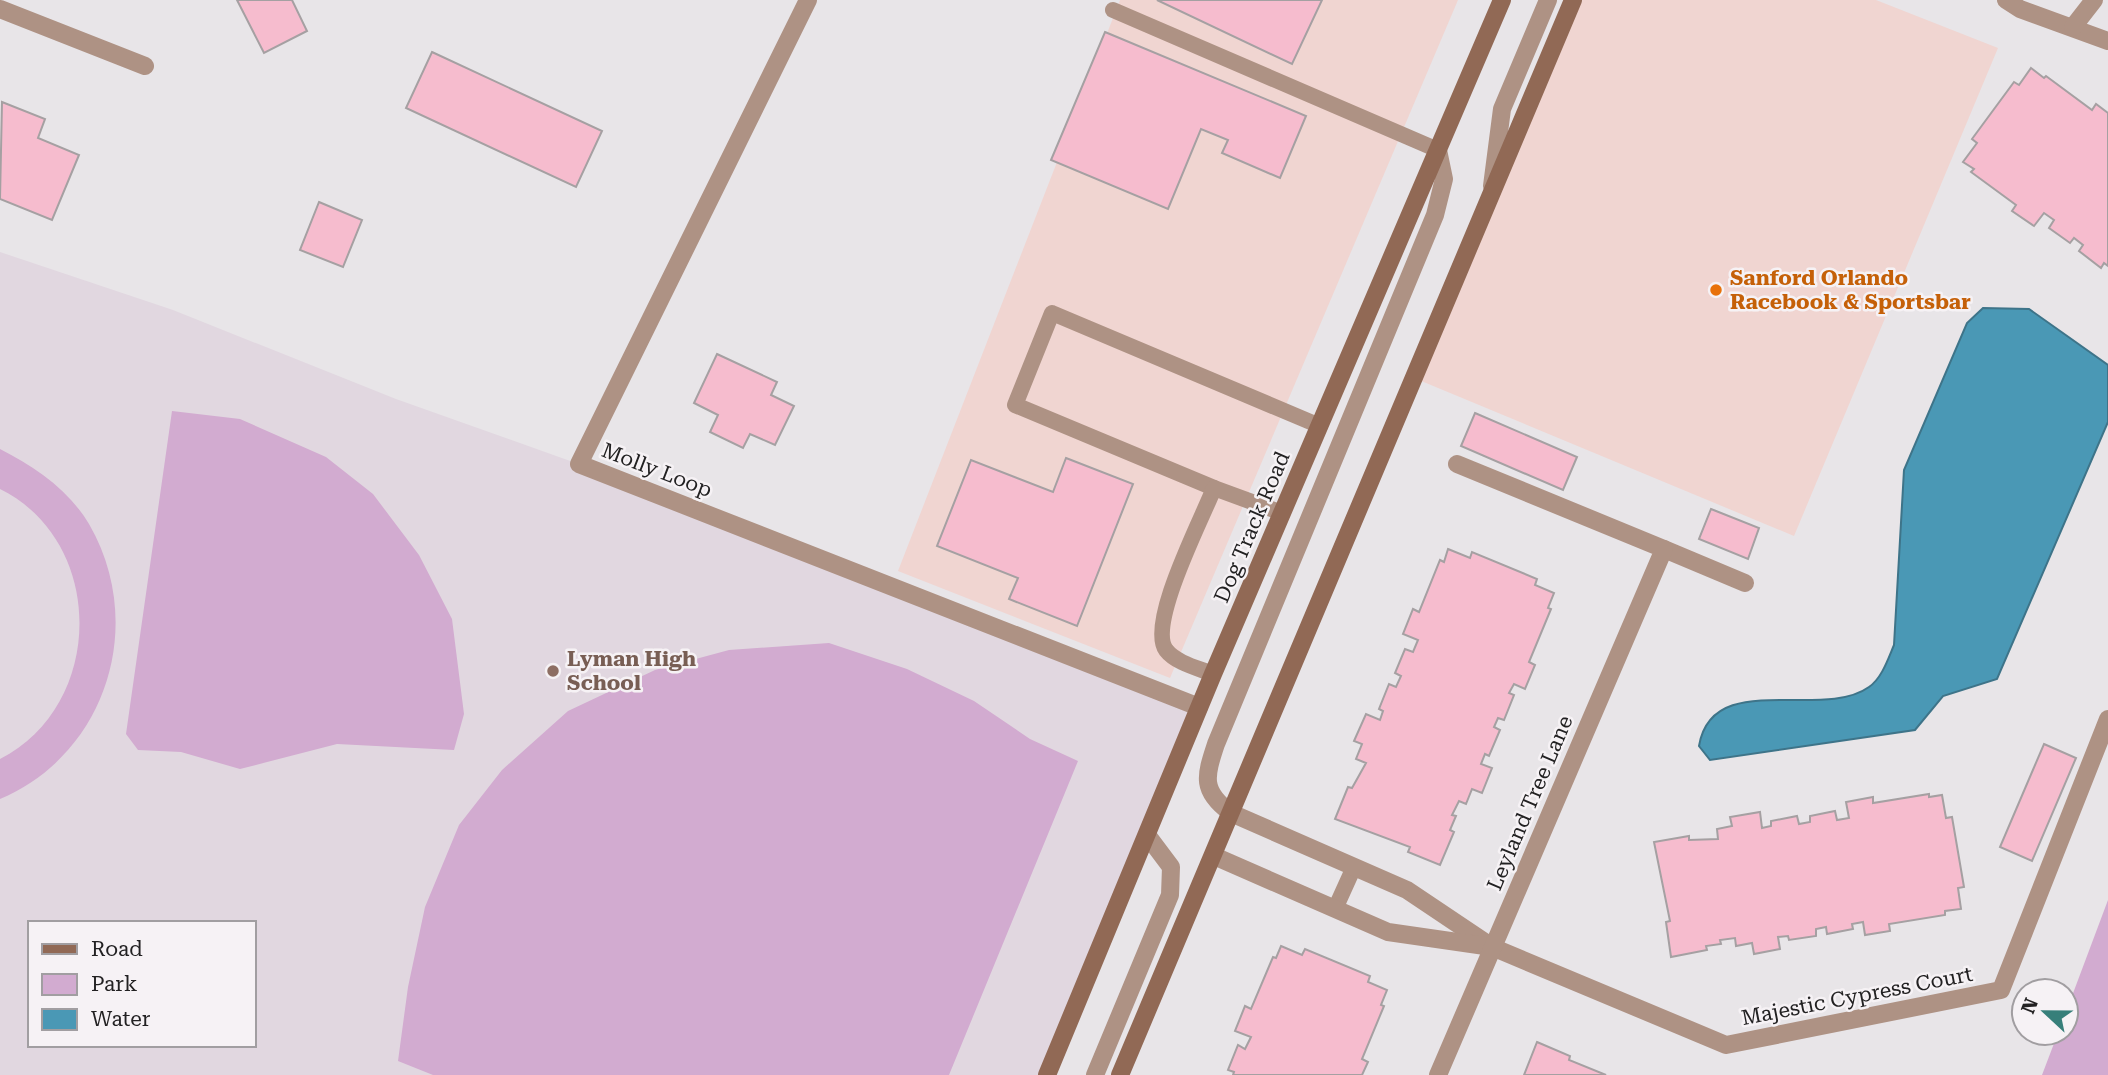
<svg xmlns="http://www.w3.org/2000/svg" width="2108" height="1075" font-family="'Roboto Serif',serif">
<rect width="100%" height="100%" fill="#e8e5e8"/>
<g fill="#f0d5d1">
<polygon points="1120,0 1458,0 1170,678 898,571"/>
<polygon points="1573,0 1876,0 1998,48 1794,536 1414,378"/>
</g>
<path fill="#e1d7e0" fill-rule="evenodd" d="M0 252 173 310 396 399 587 467 1199 707 1047 1075H0ZM30 923H254V1045H30Z"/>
<g fill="#d2abd0">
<polygon points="172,411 240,419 326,457 373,494 419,555 452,619 464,714 454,750 337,744 240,769 181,752 138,750 126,734"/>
<path d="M0 449C35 467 69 490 89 524 147 624 107 754 0 799V759C105 706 107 542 0 489Z"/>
<polygon points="829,643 907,669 974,701 1030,739 1078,761 949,1075 433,1075 398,1061 408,987 425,907 459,825 502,770 568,711 655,670 729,650"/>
<polygon points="2108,900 2108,1075 2042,1075 2058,1033 2066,1033 2066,1012"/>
</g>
<path fill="#4a98b5" stroke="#3e7489" stroke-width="2" d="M1983 308 2029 309 2108 365V422L1997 679 1943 696 1915 730 1710 760 1699 746C1712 668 1822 721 1869 687 1882 678 1888 659 1894 645L1904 470 1967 323Z"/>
<g fill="#f6bcce" stroke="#a5a0a2" stroke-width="2">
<polygon points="237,0 292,0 307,31 264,53"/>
<polygon points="1157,0 1322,0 1292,64"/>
<polygon points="1105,32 1306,116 1280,178 1222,153 1228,140 1201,129 1168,209 1051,160"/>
<polygon points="432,52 602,131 576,187 406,108"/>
<polygon points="2031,68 2044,78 2046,76 2092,110 2096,104 2108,113 2108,266 2104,263 2101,268 2079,251 2083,245 2074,238 2070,243 2049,228 2054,220 2044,213 2034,226 2012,211 2016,205 1971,172 1974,169 1963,162 1977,143 1972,139 2014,82 2019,85"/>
<polygon points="2,102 45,119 38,138 79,155 52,220 0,199"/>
<polygon points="319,202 362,220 343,267 300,250"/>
<polygon points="717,354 777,382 771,395 794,406 775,445 750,434 743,448 710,432 718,415 694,403"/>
<polygon points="1475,413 1577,457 1563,490 1461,446"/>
<polygon points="1066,458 1133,484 1077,626 1009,599 1018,578 937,546 971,460 1053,492"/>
<polygon points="1711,509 1759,528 1748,559 1699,539"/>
<polygon points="1448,549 1470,558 1472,552 1537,579 1535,585 1554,593 1548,608 1551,609 1529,662 1535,665 1525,689 1514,684 1509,693 1514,695 1504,720 1498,718 1494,727 1500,730 1489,756 1485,754 1481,764 1492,768 1482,793 1472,789 1466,804 1459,801 1452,815 1456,816 1450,830 1454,832 1440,865 1408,852 1410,847 1335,819 1348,787 1352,788 1366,763 1356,759 1362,744 1354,741 1366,714 1380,720 1383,711 1379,709 1389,684 1396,687 1401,676 1395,673 1405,649 1413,652 1418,640 1403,634 1413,609 1419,612 1440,560 1444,562"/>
<polygon points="2044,744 2076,758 2032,861 2000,847"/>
<polygon points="1929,794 1929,797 1942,795 1946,818 1952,817 1964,887 1958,888 1961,909 1945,911 1945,915 1889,924 1890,931 1865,935 1863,922 1852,924 1853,929 1827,934 1826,927 1816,929 1816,936 1789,940 1788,936 1778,937 1780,949 1754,954 1752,943 1736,946 1735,938 1720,940 1721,944 1706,946 1707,950 1671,957 1666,922 1670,921 1654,842 1689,836 1689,840 1718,839 1717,829 1732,826 1730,817 1760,812 1762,828 1771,826 1771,821 1797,816 1799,824 1810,822 1810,816 1835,811 1837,820 1849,818 1846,802 1873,797 1873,803"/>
<polygon points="1281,946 1302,955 1305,949 1370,976 1368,982 1387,990 1381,1005 1384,1006 1362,1059 1368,1062 1362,1075 1233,1075 1234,1072 1228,1070 1238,1045 1245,1049 1251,1037 1235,1031 1245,1006 1251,1009 1273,957 1276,958"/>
<polygon points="1537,1042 1570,1056 1569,1060 1606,1075 1524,1075"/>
</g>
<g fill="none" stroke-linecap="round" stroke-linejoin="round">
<g stroke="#ae9284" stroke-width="16">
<polyline points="1113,10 1438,150"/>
<polyline points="1214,488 1015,405 1052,313 1320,426"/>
<path d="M1213 674C1198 668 1176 663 1166 650 1147 624 1202 519 1214 488L1282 513"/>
<polyline points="1335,909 1354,867"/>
</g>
<g stroke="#ae9284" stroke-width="18">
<polyline points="808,0 579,464 1199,707"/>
<polyline points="2006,0 2020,9 2108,41"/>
<polyline points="0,9 145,66"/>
<polyline points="2073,27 2094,0"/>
<path d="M1438 150 1444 179 1435 215 1216 744C1205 777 1201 791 1231 813L1407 890 1492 947 1726 1045 2001 990 2108 719"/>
<polyline points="1492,186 1502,109 1548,0"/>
<polyline points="1664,549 1745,583"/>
<polyline points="1214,856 1388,932 1485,946"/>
<polyline points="1095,1075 1170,895 1171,867 1147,835"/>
<polyline points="1438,1075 1664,549 1457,464"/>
</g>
<g stroke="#916955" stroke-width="18">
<polyline points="1047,1075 1213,674 1502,0"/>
<polyline points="1120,1075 1573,0"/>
</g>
</g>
<circle fill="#e8710a" stroke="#f6f2f5" stroke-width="2.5" cx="1716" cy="290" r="7"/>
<circle fill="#8d6e63" stroke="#f6f2f5" stroke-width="2.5" cx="553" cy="671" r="7"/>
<g text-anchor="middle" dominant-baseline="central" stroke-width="5" stroke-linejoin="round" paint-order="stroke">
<g font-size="21" font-weight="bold" fill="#c56008" stroke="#f6f2f5" text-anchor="start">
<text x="1730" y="278">Sanford Orlando<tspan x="1730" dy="24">Racebook &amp; Sportsbar</tspan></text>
</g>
<g font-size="21" fill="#222122" stroke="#f6f2f5">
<text transform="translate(657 470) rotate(21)">Molly Loop</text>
<text transform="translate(1252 527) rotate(-67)">Dog Track Road</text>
<text transform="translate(1530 803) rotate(-67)">Leyland Tree Lane</text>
<text transform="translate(1857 996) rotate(-11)">Majestic Cypress Court</text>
</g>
<g font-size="21" font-weight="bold" fill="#785e54" stroke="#f6f2f5" text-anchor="start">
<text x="567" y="659">Lyman High<tspan x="567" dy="24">School</tspan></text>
</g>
</g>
<rect x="28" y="921" width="228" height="126" fill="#f6f2f5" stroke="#a19ea1" stroke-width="2"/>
<rect x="42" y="944" width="35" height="10" fill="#916955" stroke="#a19ea1" stroke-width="2"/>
<text x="91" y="956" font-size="21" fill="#222122">Road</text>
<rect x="42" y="974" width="35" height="21" fill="#d2abd0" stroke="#a19ea1" stroke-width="2"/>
<text x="91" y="991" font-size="21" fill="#222122">Park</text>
<rect x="42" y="1009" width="35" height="21" fill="#4a98b5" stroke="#a19ea1" stroke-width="2"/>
<text x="91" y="1026" font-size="21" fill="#222122">Water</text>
<g transform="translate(2045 1012) rotate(292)"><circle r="33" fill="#f6f2f5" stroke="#a19ea1" stroke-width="2"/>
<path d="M0-5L12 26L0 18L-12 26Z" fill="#377f7a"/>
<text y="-10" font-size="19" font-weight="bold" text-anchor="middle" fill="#222122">N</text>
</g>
</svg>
